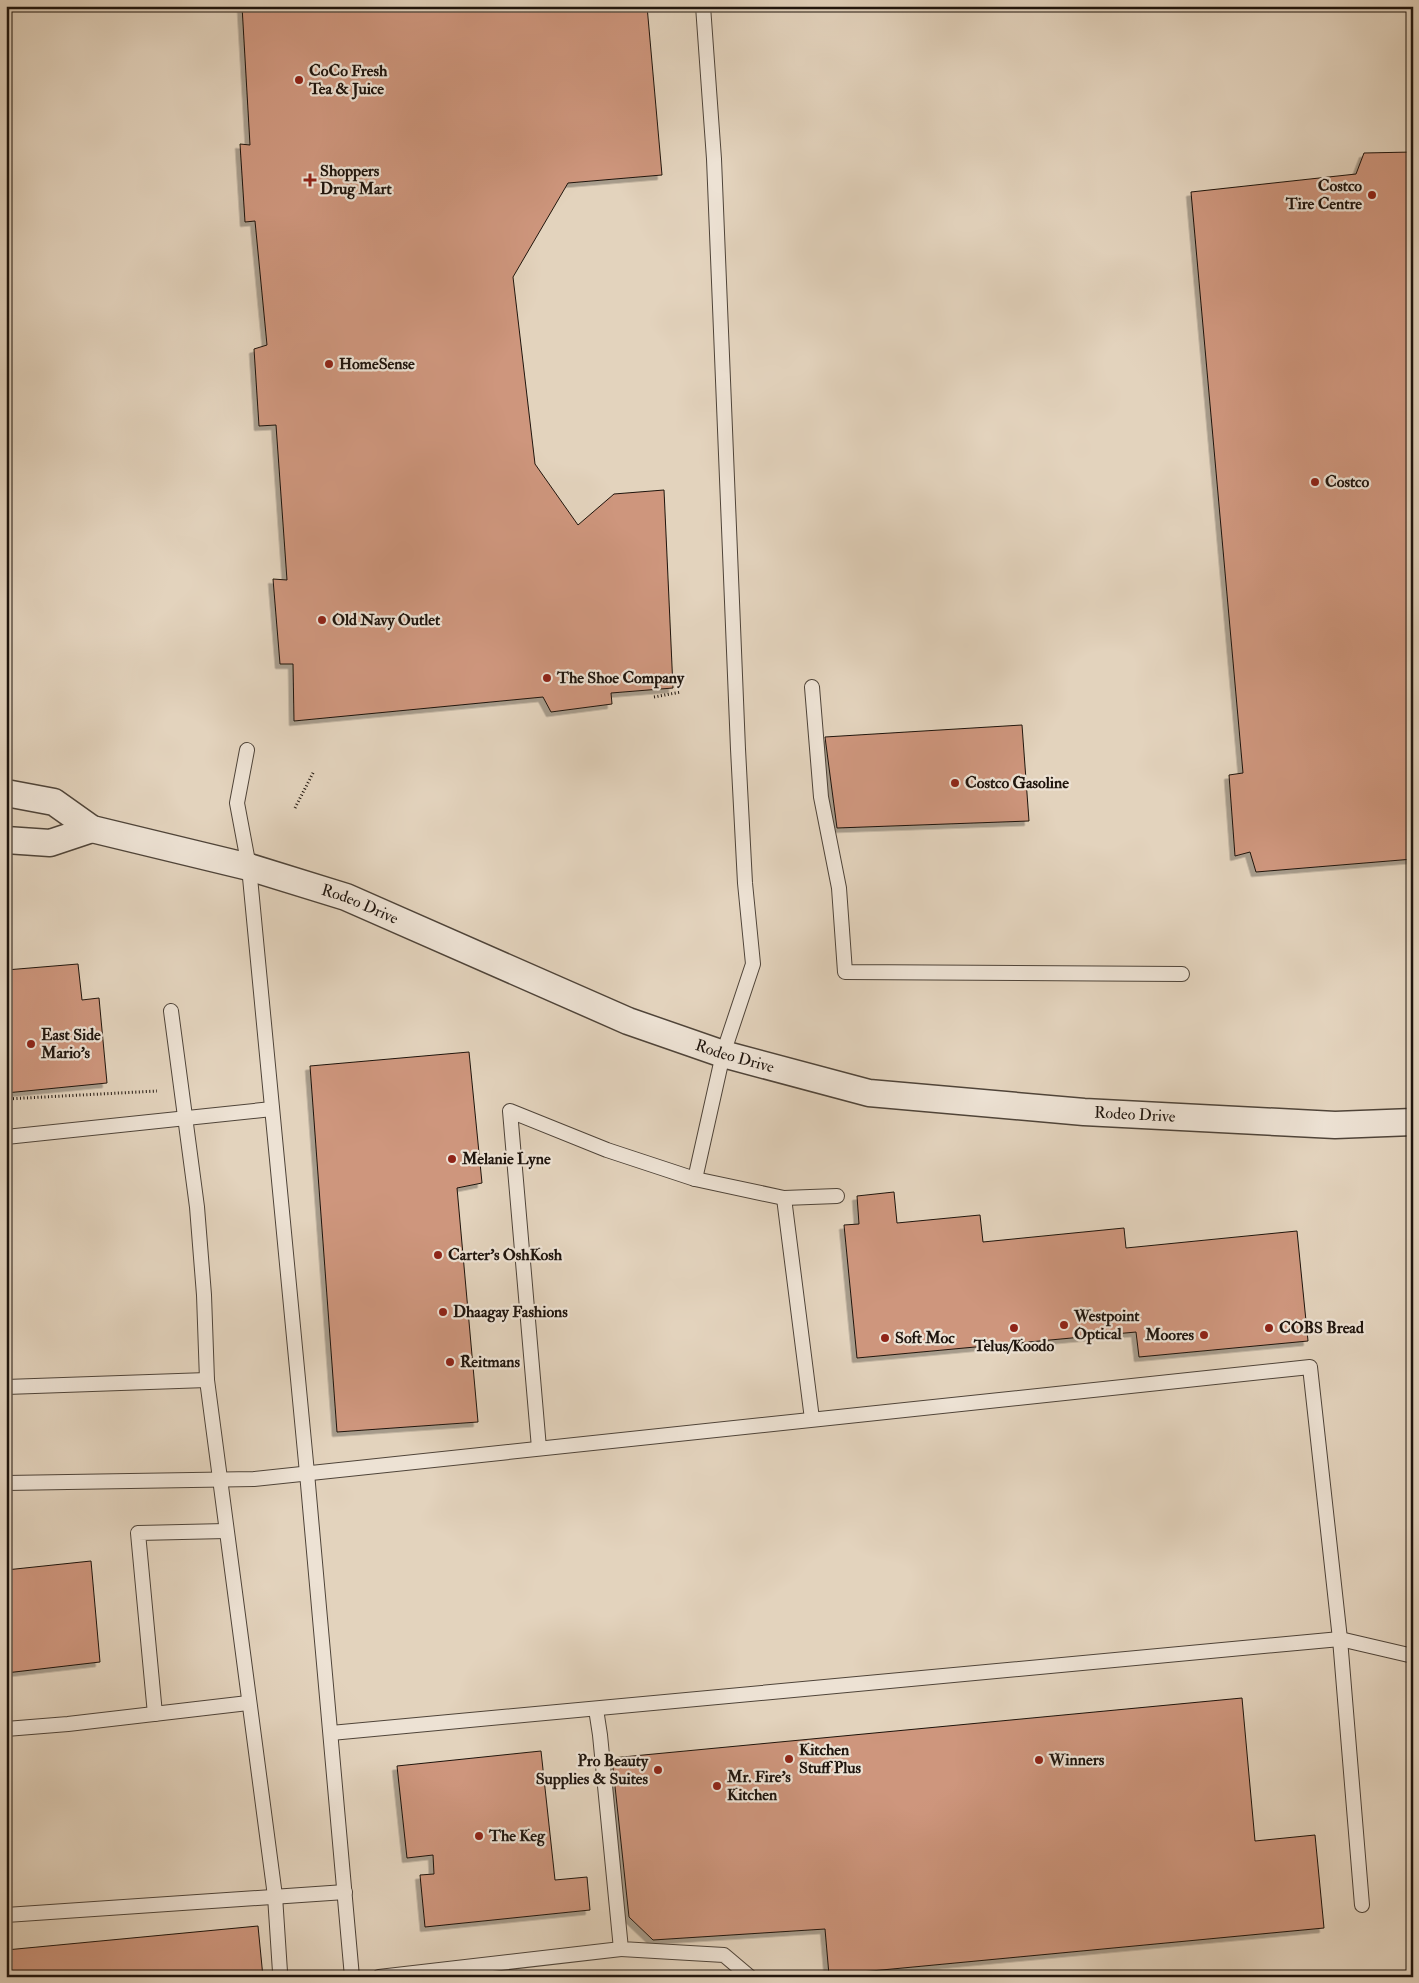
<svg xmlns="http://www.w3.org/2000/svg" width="1419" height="1983" font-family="'IM FELL Double Pica',serif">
<defs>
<filter id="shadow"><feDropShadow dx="-4.5" dy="4.5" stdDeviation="0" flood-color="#0004"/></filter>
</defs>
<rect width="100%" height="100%" fill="#e3d3bd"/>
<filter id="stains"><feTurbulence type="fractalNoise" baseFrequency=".004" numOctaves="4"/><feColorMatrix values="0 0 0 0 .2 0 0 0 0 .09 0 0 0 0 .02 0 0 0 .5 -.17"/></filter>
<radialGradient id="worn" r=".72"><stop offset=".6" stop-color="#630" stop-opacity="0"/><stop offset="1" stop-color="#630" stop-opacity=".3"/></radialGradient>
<g fill="#ce967d" stroke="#1e140d" filter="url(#shadow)">
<polygon points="242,6 647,6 662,175 568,183 513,277 535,464 578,525 614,494 664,490 673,688 611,693 612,704 551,712 543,697 294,721 293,664 280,664 273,579 287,580 276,425 259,426 254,349 267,345 255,221 245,222 240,144 250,145"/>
<polygon points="1413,152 1413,859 1256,872 1250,852 1235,856 1229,775 1243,773 1191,192 1356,174 1364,153"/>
<polygon points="1022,725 1029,821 837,828 825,737"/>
<polygon points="78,964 82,1000 99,998 107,1083 6,1093 6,970"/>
<polygon points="469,1052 482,1183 457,1188 478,1422 337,1432 310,1066"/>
<polygon points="894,1192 897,1223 980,1215 983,1242 1124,1228 1126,1248 1297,1231 1308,1341 1139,1357 1136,1332 857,1358 844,1225 859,1224 857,1196"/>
<polygon points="91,1561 100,1662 6,1673 6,1570"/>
<polygon points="1242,1698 1255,1841 1315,1835 1324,1928 829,1975 825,1929 653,1940 629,1917 612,1758"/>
<polygon points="541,1751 555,1880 587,1877 590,1910 425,1927 420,1875 434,1874 433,1855 407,1858 397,1766"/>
<polygon points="258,1926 263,1977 6,1977 6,1950"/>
</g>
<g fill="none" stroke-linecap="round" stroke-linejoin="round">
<g stroke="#4f4439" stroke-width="16">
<g id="service">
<polyline points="812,687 821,797 839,888 845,972 1182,974"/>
<polyline points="247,750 237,803 249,867 307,1473 352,1977"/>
<polyline points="171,1011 197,1207 204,1295 207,1380 275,1896 280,1972"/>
<polyline points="6,1137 272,1109"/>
<polyline points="695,1179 723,1054 753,964 745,883 738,749 714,159 703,6"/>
<polyline points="784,1198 812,1419"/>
<polyline points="6,1387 207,1380"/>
<polyline points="539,1448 510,1111 607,1150 695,1179 784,1198 837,1196"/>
<polyline points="6,1483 254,1479 1310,1367 1340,1639 1362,1905"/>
<polyline points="596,1709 600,1735 621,1949 724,1955 750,1977"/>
<polyline points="155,1714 138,1533 226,1531"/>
<polyline points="6,1729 68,1724 248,1703"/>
<polyline points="331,1733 1340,1639 1413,1656"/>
<polyline points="6,1915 345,1892"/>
<polyline points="379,1977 621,1949"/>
</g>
</g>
<g stroke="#4f4439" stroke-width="29">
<g id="minor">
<path id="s1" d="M6 793 54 802 92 829 249 867 346 897 628 1021 723 1054 869 1093 1084 1112 1335 1125 1413 1122"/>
<polyline points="6,840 50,843 92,829"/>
</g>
</g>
<g stroke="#1e140d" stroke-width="3" stroke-dasharray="1 2.5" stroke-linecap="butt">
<polyline points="654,697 681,692"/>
<polyline points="295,808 314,771"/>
<polyline points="6,1099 157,1091"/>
</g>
<use href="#service" stroke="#ede2d4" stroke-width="14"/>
<use href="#minor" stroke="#ede2d4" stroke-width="26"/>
</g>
<g fill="#8f2418" stroke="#ede2d4" stroke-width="2">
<circle cx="299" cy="80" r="5"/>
<path d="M307.5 172.5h5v5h5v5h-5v5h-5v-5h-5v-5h5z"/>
<circle cx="1372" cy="195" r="5"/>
<circle cx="329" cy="364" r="5"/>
<circle cx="1315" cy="482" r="5"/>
<circle cx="322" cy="620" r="5"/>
<circle cx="547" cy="678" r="5"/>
<circle cx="955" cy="783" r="5"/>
<circle cx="31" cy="1044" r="5"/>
<circle cx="452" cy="1159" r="5"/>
<circle cx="438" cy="1255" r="5"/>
<circle cx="443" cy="1312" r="5"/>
<circle cx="1064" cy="1325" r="5"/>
<circle cx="1014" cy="1328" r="5"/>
<circle cx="1269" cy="1328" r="5"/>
<circle cx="1204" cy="1335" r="5"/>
<circle cx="885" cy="1338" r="5"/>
<circle cx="450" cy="1362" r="5"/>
<circle cx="789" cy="1759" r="5"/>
<circle cx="1039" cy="1760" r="5"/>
<circle cx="658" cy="1770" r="5"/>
<circle cx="717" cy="1786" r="5"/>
<circle cx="479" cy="1836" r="5"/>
</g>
<g text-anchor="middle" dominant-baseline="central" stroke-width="4.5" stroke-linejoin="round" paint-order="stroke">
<g font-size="16" font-weight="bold" fill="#1e140d" stroke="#ede2d4" text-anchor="start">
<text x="309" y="71">CoCo Fresh<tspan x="309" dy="18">Tea &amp; Juice</tspan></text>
<text x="320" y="171">Shoppers<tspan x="320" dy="18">Drug Mart</tspan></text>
<text x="1362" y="186" text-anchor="end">Costco<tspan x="1362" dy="18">Tire Centre</tspan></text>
<text x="339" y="364">HomeSense</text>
<text x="1325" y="482">Costco</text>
<text x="332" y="620">Old Navy Outlet</text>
<text x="557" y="678">The Shoe Company</text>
<text x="965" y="783">Costco Gasoline</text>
<text x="41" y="1035">East Side<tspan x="41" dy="18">Mario's</tspan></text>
<text x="462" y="1159">Melanie Lyne</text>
<text x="448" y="1255">Carter's OshKosh</text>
<text x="453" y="1312">Dhaagay Fashions</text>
<text x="1074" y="1316">Westpoint<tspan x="1074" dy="18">Optical</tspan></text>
<text x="1279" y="1328">COBS Bread</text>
<text x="1194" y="1335" text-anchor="end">Moores</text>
<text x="895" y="1338">Soft Moc</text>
<text x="1014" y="1346" text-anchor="middle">Telus/Koodo</text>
<text x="460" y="1362">Reitmans</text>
<text x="799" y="1750">Kitchen<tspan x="799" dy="18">Stuff Plus</tspan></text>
<text x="1049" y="1760">Winners</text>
<text x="648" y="1761" text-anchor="end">Pro Beauty<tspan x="648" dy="18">Supplies &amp; Suites</tspan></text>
<text x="727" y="1777">Mr. Fire’s<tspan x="727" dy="18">Kitchen</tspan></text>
<text x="489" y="1836">The Keg</text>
</g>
<g font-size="16" fill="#1e140d" stroke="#ede2d4">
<text stroke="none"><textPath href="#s1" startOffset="374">Rodeo Drive</textPath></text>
<text stroke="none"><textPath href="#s1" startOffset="779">Rodeo Drive</textPath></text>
<text stroke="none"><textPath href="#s1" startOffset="1185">Rodeo Drive</textPath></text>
</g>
</g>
<rect width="1419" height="1983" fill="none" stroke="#e3d3bd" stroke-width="25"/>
<rect x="8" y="8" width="1404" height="1968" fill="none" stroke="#1e140d" stroke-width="2.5"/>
<rect x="12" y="12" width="1394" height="1958" fill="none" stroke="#1e140d"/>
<rect width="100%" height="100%" filter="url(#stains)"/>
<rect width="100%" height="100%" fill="url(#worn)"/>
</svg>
